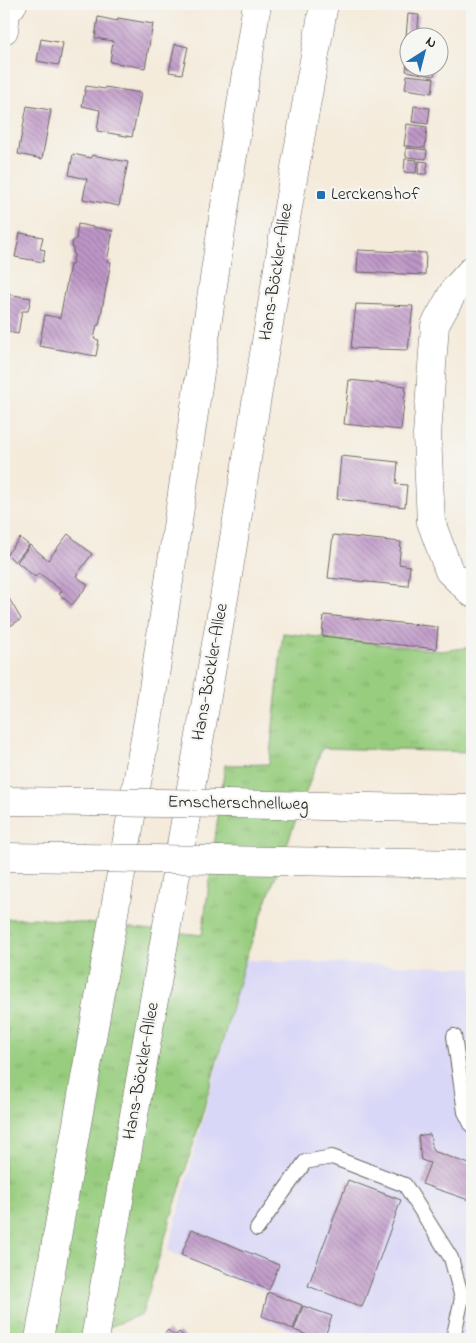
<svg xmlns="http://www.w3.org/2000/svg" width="476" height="1343" font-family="'Indie Flower',sans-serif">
<defs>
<pattern id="grass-tufts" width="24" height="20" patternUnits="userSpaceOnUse" patternTransform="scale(1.25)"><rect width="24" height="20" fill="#98cd7f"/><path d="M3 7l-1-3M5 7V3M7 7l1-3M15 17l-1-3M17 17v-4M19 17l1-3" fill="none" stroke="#82af6d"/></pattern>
<pattern id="building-back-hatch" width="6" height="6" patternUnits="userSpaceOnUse" patternTransform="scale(1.25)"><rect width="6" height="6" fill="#be97c7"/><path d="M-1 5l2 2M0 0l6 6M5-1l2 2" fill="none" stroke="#9a7aa1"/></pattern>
</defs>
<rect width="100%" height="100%" fill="#f6f6f2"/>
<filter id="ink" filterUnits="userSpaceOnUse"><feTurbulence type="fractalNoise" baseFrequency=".02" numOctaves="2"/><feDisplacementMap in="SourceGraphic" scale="10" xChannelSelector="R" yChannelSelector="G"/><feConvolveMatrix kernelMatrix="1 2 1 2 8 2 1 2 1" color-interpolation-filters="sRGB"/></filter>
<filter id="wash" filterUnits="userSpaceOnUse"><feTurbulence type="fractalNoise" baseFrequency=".0096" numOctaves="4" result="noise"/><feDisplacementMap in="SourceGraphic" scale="20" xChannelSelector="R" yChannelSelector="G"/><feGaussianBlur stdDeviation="1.12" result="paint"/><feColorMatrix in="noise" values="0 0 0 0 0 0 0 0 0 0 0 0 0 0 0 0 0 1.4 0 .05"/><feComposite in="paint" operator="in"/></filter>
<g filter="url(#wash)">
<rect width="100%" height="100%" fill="#f4ebdb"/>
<polygon fill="#d9d7f7" points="245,960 472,968 472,1339 289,1339 292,1331 260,1318 266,1292 168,1251"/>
<polygon fill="url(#grass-tufts)" stroke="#5a744e" points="283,633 441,651 472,647 472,752 322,748 245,960 200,1122 142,1314 79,1339 4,1339 4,919 34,918 202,935 225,765 269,764"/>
<g id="blocks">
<g fill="url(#building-back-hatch)">
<polygon points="408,14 419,15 417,38 406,37"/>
<polygon points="98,17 117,21 118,18 153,24 145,68 110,62 113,41 95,38"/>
<polygon points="41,39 63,43 59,65 37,61"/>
<polygon points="175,44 188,47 182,74 169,72"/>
<polygon points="407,60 408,68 435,68 434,76 406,71"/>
<polygon points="407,75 434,78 432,93 405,89"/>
<polygon points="86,86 105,89 105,87 141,93 132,137 97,131 100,110 82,106"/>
<polygon points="27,106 51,110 42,159 18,154"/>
<polygon points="414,106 430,108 428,124 412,122"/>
<polygon points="407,124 427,127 425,148 404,146"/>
<polygon points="406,148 427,150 426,159 406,157"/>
<polygon points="73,154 91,158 92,155 128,162 119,206 83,199 87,179 69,175"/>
<polygon points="405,159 417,160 416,173 404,172"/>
<polygon points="419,161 428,162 426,174 418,174"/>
<polygon points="78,224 113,231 107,261 111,262 99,325 97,325 94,339 99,340 96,356 39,346 45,315 60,318 70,265 72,265 74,256 72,242 76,239"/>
<polygon points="20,233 43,237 40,249 45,250 43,262 15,257"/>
<polygon points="358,250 426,253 425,275 357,272"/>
<polygon points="7,294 31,298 28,311 22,311 18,334 4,331 4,307"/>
<polygon points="356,304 413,306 408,350 351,348"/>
<polygon points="349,380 406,386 401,430 344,424"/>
<polygon points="341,456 398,462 396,484 407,485 405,507 337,499"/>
<polygon points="68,534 92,554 76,576 88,585 72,605 59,594 62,591 39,573 35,577 17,562 30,545 48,560"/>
<polygon points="333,535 401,542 399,564 410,566 408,586 328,578"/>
<polygon points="20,538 29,545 15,562 7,554"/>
<polygon points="4,590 21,619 4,630"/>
<polygon points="324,615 438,627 436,649 322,636"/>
<polygon points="430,1134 433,1151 472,1165 472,1201 422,1184 430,1163 421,1160 418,1136"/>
<polygon points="348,1180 401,1200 362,1307 308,1286"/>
<polygon points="192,1229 279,1265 269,1290 181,1255"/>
<polygon points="268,1292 302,1305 293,1329 262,1316"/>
<polygon points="303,1306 332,1316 324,1339 318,1339 294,1330"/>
<polygon points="168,1330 175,1336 179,1332 187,1339 160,1339"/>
</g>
</g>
</g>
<g filter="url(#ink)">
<use href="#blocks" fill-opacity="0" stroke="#68645f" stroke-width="1"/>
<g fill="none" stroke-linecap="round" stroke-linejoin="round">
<g stroke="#68645f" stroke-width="16">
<g id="service">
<polyline points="454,1036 465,1112 472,1126"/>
<polyline points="257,1229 305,1162 332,1157 405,1185 451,1258 462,1298 453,1339"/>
</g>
</g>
<g stroke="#68645f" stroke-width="29">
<g id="minor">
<polyline points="4,30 6,13 13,4"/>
<polyline points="472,270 455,289 435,325 427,435 431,522 449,571 472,593"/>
</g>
</g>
<g stroke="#68645f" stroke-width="29">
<g id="tertiary">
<polyline points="39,1339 150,709 223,218 257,4"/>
<polyline points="95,1339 228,575 287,213 324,4"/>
</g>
</g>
<g stroke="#68645f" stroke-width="29">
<g id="motorway">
<polyline points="4,801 91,802"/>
<polyline points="228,804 472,809"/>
<polyline points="4,857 82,858"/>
<polyline points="220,860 472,864"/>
</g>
</g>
<use href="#service" stroke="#fff" stroke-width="14"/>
<use href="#minor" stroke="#fff" stroke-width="28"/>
<use href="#tertiary" stroke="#fff" stroke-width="28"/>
<use href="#motorway" stroke="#fff" stroke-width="28"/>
<g stroke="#68645f" stroke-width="29" stroke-linecap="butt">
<g id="motorway-bridge">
<polyline points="91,802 228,804"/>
<polyline points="82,858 220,860"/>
</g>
</g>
<use href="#motorway-bridge" stroke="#fff" stroke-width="28"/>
</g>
</g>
<rect fill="#1f6fb2" stroke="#f6f6f2" stroke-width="2" x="316" y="190" width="10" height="10" rx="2.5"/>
<g text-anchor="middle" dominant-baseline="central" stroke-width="4.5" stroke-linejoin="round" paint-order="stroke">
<g font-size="18" fill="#1c1c1c" stroke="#f6f6f2" text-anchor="start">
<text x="331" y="195">Lerckenshof</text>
</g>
<g font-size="18" fill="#1c1c1c" stroke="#f6f6f2">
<text transform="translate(277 272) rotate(-81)">Hans-Böckler-Allee</text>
<text transform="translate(211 672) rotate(-80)">Hans-Böckler-Allee</text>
<text transform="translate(238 804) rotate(1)">Emscherschnellweg</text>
<text transform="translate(142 1071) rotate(-80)">Hans-Böckler-Allee</text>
</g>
</g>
<rect width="476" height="1343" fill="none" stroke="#f6f6f2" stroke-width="20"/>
<g transform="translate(424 52) rotate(36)"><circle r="24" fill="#f6f6f2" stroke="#9f9f9c"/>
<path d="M0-4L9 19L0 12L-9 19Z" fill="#1f6fb2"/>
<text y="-8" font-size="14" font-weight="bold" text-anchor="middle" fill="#1c1c1c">N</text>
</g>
</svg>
